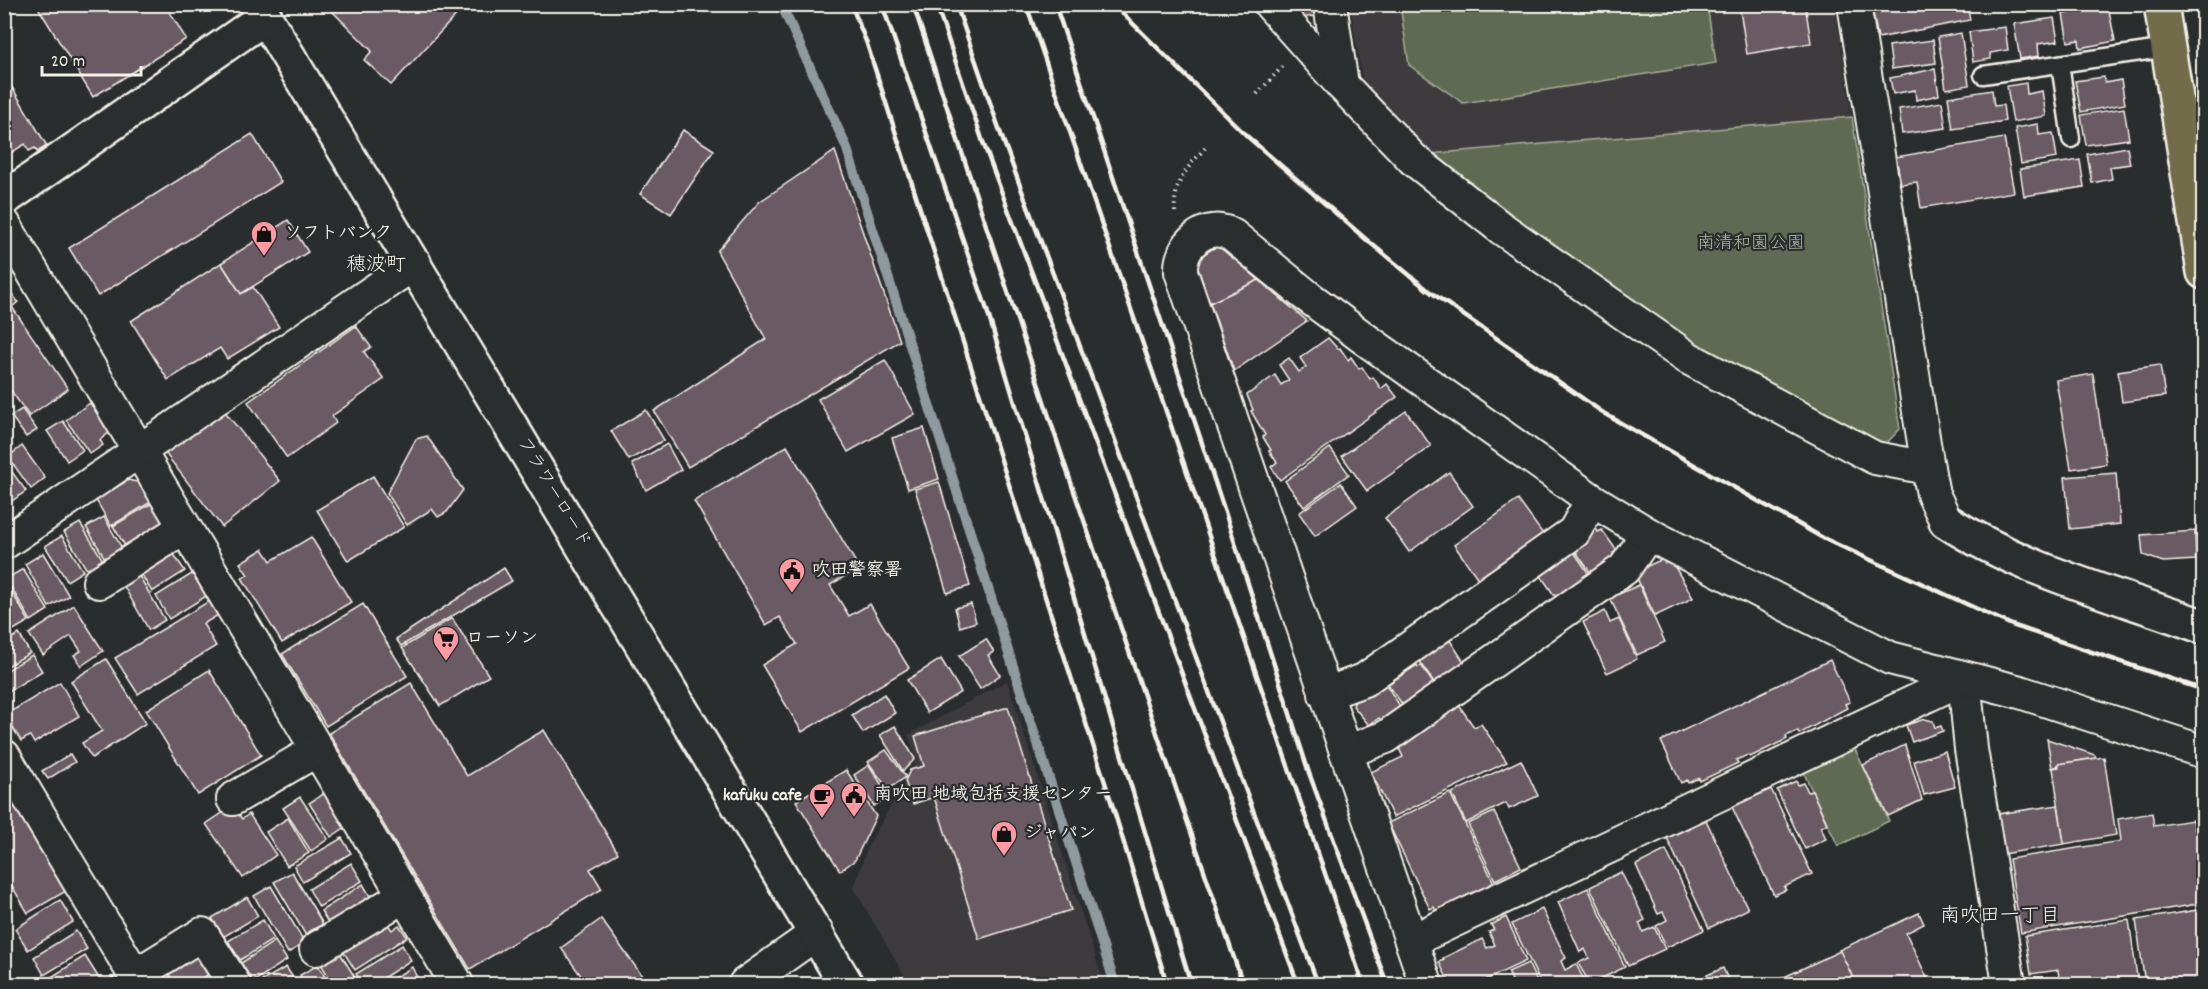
<svg xmlns="http://www.w3.org/2000/svg" width="2208" height="989" font-family="Dekko,'Klee One',sans-serif">
<rect width="100%" height="100%" fill="#2a2d2e"/>
<filter id="ink" filterUnits="userSpaceOnUse"><feTurbulence type="fractalNoise" baseFrequency=".0167" numOctaves="2"/><feDisplacementMap in="SourceGraphic" scale="12" xChannelSelector="R" yChannelSelector="G"/><feConvolveMatrix kernelMatrix="1 2 1 2 8 2 1 2 1" color-interpolation-filters="sRGB"/></filter>
<g filter="url(#ink)">
<g fill="#3e3a3e">
<polygon points="1350,5 1835,5 1852,117 1428,154 1364,90"/>
<polygon points="1007,681 1104,984 909,984 854,888 868,846 917,760 908,735"/>
</g>
<g fill="#616b52" stroke="#aaae9d" stroke-width="1.5">
<polygon points="1400,5 1707,5 1716,63 1463,103 1409,65"/>
<polygon points="1852,117 1900,429 1882,448 1692,346 1523,233 1428,154"/>
<polygon points="1853,745 1889,821 1838,846 1802,769"/>
</g>
<g fill="none" stroke-linecap="round" stroke-linejoin="round">
<polyline stroke="#8f9a9f" stroke-width="10" points="781,4 846,146 1115,984"/>
</g>
<g fill="#6b5a63" stroke="#f4f1e8" stroke-width="1.5">
<polygon points="36,4 165,4 186,39 93,97"/>
<polygon points="325,4 398,4 406,12 413,4 450,4 459,12 391,85 364,60 372,51"/>
<polygon points="1281,4 1319,4 1321,15 1289,20"/>
<polygon points="1739,4 1805,4 1811,43 1747,54"/>
<polygon points="1871,4 1967,4 1970,20 1878,38"/>
<polygon points="2108,6 2115,41 2080,48 2079,40 2068,42 2063,14"/>
<polygon points="2054,18 2058,41 2038,44 2039,56 2020,59 2014,24"/>
<polygon points="2005,27 2008,50 1990,53 1991,59 1973,62 1969,32"/>
<polygon points="1961,33 1969,85 1946,89 1938,37"/>
<polygon points="1933,40 1936,63 1892,69 1889,46"/>
<polygon points="1935,69 1939,95 1916,100 1915,90 1893,94 1890,78"/>
<polygon points="4,74 47,146 37,152 35,148 29,151 25,144 4,157"/>
<polygon points="2104,77 2105,83 2121,80 2125,104 2081,112 2075,81"/>
<polygon points="2026,83 2027,94 2042,91 2046,116 2013,122 2007,86"/>
<polygon points="1992,90 1994,106 2003,105 2005,121 1953,129 1948,97"/>
<polygon points="1942,102 1946,128 1902,134 1899,109"/>
<polygon points="2124,108 2129,139 2086,145 2081,115"/>
<polygon points="2038,124 2039,135 2053,133 2057,158 2021,164 2015,128"/>
<polygon points="683,130 714,150 671,214 640,194"/>
<polygon points="252,134 281,182 98,296 69,248"/>
<polygon points="2004,138 2014,192 1921,208 1917,182 1901,184 1896,157"/>
<polygon points="2127,147 2130,164 2110,167 2112,179 2092,183 2087,154"/>
<polygon points="835,151 900,341 688,467 654,411 766,339 717,251 759,202"/>
<polygon points="2080,160 2084,187 2024,196 2020,169"/>
<polygon points="288,220 308,252 241,294 221,263"/>
<polygon points="1218,245 1259,280 1210,303 1195,260"/>
<polygon points="221,263 241,294 253,287 279,327 227,359 220,348 168,380 131,321"/>
<polygon points="1259,280 1307,321 1234,371 1210,303"/>
<polygon points="4,283 18,302 12,307 68,389 29,416 4,381"/>
<polygon points="356,326 371,347 364,352 384,379 332,416 336,423 287,458 248,402"/>
<polygon points="1328,338 1338,349 1340,348 1348,360 1351,357 1359,369 1362,367 1370,379 1373,377 1381,389 1387,384 1397,397 1280,480 1271,467 1277,462 1269,451 1271,450 1263,437 1265,435 1251,411 1253,410 1247,395 1275,375 1281,385 1289,380 1279,365 1289,358 1299,372 1306,367 1300,358"/>
<polygon points="885,360 915,414 848,452 818,399"/>
<polygon points="2160,365 2165,396 2122,402 2118,371"/>
<polygon points="2093,374 2106,464 2071,469 2056,380"/>
<polygon points="90,403 110,432 100,440 103,445 90,454 66,420"/>
<polygon points="222,408 280,481 222,527 165,453"/>
<polygon points="22,409 37,430 26,437 11,416"/>
<polygon points="646,410 664,440 629,460 611,431"/>
<polygon points="1406,411 1431,446 1367,491 1342,456"/>
<polygon points="63,421 83,450 67,461 47,431"/>
<polygon points="924,428 939,479 908,489 892,438"/>
<polygon points="427,436 463,490 447,512 438,517 432,509 407,525 387,493 416,439"/>
<polygon points="667,444 681,470 646,490 632,464"/>
<polygon points="22,446 45,478 31,489 8,457"/>
<polygon points="787,446 859,568 830,585 849,616 870,604 909,668 802,732 762,665 797,644 780,617 766,625 694,501"/>
<polygon points="1330,448 1349,474 1304,507 1285,481"/>
<polygon points="4,461 26,491 9,503 4,496"/>
<polygon points="1449,472 1473,506 1409,552 1385,518"/>
<polygon points="2116,473 2120,524 2070,529 2065,477"/>
<polygon points="373,476 404,527 348,561 317,510"/>
<polygon points="128,480 145,484 154,500 111,526 96,500"/>
<polygon points="939,482 970,586 947,593 915,489"/>
<polygon points="1341,483 1357,506 1315,536 1299,513"/>
<polygon points="1518,500 1543,534 1479,580 1454,545"/>
<polygon points="154,502 163,518 161,531 128,551 113,526"/>
<polygon points="104,517 123,550 106,560 86,527"/>
<polygon points="80,523 103,560 87,570 64,532"/>
<polygon points="1596,528 1598,532 1602,530 1617,551 1613,553 1616,557 1592,575 1574,549 1578,541"/>
<polygon points="2195,531 2196,560 2163,562 2143,555 2141,535"/>
<polygon points="62,536 83,571 67,581 45,546"/>
<polygon points="311,537 351,602 282,643 242,578 248,575 240,563 263,549 271,561"/>
<polygon points="1574,552 1589,574 1556,598 1541,576"/>
<polygon points="43,553 69,596 49,607 25,564"/>
<polygon points="173,553 185,571 152,592 141,574"/>
<polygon points="1663,559 1665,563 1671,560 1693,598 1655,616 1634,572"/>
<polygon points="504,568 512,581 401,646 396,639"/>
<polygon points="23,569 48,610 31,621 6,579"/>
<polygon points="195,572 208,595 169,619 156,596"/>
<polygon points="138,574 165,620 149,630 122,583"/>
<polygon points="4,579 29,621 10,632 4,622"/>
<polygon points="1639,585 1665,642 1637,655 1610,598"/>
<polygon points="211,600 220,614 203,624 216,646 138,694 115,658"/>
<polygon points="363,604 407,676 326,726 282,654"/>
<polygon points="971,604 976,622 960,627 955,608"/>
<polygon points="74,605 103,651 81,666 74,655 81,651 71,636 43,655 29,634"/>
<polygon points="1605,611 1610,623 1619,619 1637,659 1607,673 1583,622"/>
<polygon points="452,618 489,676 440,706 402,648"/>
<polygon points="19,634 30,653 4,668 4,643"/>
<polygon points="986,639 994,652 988,655 1000,675 980,689 959,656"/>
<polygon points="1449,639 1466,665 1436,685 1419,660"/>
<polygon points="32,655 42,671 4,694 4,672"/>
<polygon points="106,659 146,723 92,758 82,743 102,731 71,681"/>
<polygon points="941,659 961,692 927,713 907,680"/>
<polygon points="1830,660 1850,702 1845,704 1847,708 1799,734 1798,731 1786,736 1787,739 1750,757 1748,755 1736,760 1738,763 1700,781 1699,778 1688,783 1687,780 1681,783 1661,741"/>
<polygon points="1417,665 1418,667 1421,665 1435,686 1404,707 1388,684"/>
<polygon points="209,670 261,755 198,795 146,710"/>
<polygon points="1383,680 1402,709 1382,722 1379,718 1369,725 1353,706 1355,700"/>
<polygon points="60,682 79,716 34,743 30,736 21,741 5,715"/>
<polygon points="411,683 467,776 544,730 618,853 590,869 602,889 470,969 329,733"/>
<polygon points="884,694 895,713 863,733 852,715"/>
<polygon points="1456,701 1474,727 1481,724 1507,762 1393,817 1371,772 1403,757 1396,742"/>
<polygon points="1008,707 1071,910 979,939 934,797 913,804 905,781 910,770 924,766 915,736"/>
<polygon points="1925,719 1933,721 1935,728 1941,726 1943,731 1912,742 1906,725"/>
<polygon points="895,726 915,759 903,771 880,735"/>
<polygon points="2047,739 2095,755 2096,758 2058,764 2058,766 2052,768"/>
<polygon points="1905,745 1922,800 1888,816 1863,765"/>
<polygon points="886,750 906,777 888,789 868,762"/>
<polygon points="1945,751 1955,787 1924,795 1914,761"/>
<polygon points="70,754 75,762 48,779 42,771"/>
<polygon points="2104,757 2116,835 2064,844 2053,768 2059,767 2058,764"/>
<polygon points="1521,760 1538,796 1509,809 1506,803 1466,823 1452,793"/>
<polygon points="869,765 889,796 874,806 854,775"/>
<polygon points="846,770 876,816 855,860 840,871 796,801"/>
<polygon points="1796,781 1798,785 1804,783 1808,792 1812,791 1827,824 1821,827 1826,839 1805,849 1777,790"/>
<polygon points="1771,789 1812,874 1784,887 1786,890 1774,895 1732,807"/>
<polygon points="326,792 347,826 331,837 309,803"/>
<polygon points="1450,793 1495,885 1437,913 1434,907 1430,909 1388,823"/>
<polygon points="300,797 328,839 311,851 283,808"/>
<polygon points="11,799 66,891 28,913 4,873 4,803"/>
<polygon points="2058,805 2064,844 2003,854 1998,814"/>
<polygon points="233,806 242,819 249,814 276,855 243,878 206,824"/>
<polygon points="1494,812 1521,867 1495,880 1468,824"/>
<polygon points="2152,813 2154,826 2193,820 2195,831 2204,830 2204,903 2021,933 2009,859 2121,841 2118,819"/>
<polygon points="288,818 309,853 287,866 266,832"/>
<polygon points="1706,820 1748,909 1709,928 1667,838"/>
<polygon points="342,838 351,853 303,882 294,866"/>
<polygon points="1666,850 1704,930 1667,947 1656,926 1667,920 1663,912 1658,914 1636,865"/>
<polygon points="351,863 362,881 319,907 309,889"/>
<polygon points="292,872 323,924 305,934 274,882"/>
<polygon points="1621,872 1645,920 1639,923 1643,932 1654,927 1665,949 1628,966 1590,887"/>
<polygon points="363,884 374,903 329,924 321,911"/>
<polygon points="271,886 305,943 288,953 254,896"/>
<polygon points="1588,888 1625,967 1590,984 1578,963 1589,958 1585,949 1580,952 1558,902"/>
<polygon points="247,897 258,916 223,937 212,918"/>
<polygon points="60,900 73,922 28,950 15,929"/>
<polygon points="1542,909 1566,958 1561,961 1565,970 1576,964 1586,984 1541,984 1512,924"/>
<polygon points="2204,909 2204,984 2145,984 2136,920"/>
<polygon points="1919,913 1924,924 1906,933 1930,984 1856,984 1839,950"/>
<polygon points="1506,917 1526,961 1477,984 1450,984 1439,962 1444,960 1443,958 1482,939 1487,948 1495,945 1489,932 1494,930 1491,925"/>
<polygon points="601,919 648,984 587,984 561,948"/>
<polygon points="263,920 274,939 240,960 228,941"/>
<polygon points="2129,920 2138,984 2060,984 2058,970 2031,974 2025,936"/>
<polygon points="387,923 392,930 399,925 407,937 355,970 343,951"/>
<polygon points="76,931 87,949 44,975 34,957"/>
<polygon points="275,941 287,960 253,982 241,963"/>
<polygon points="402,945 411,960 374,984 363,984 356,974"/>
<polygon points="1840,951 1856,984 1769,984"/>
<polygon points="340,953 359,984 333,984 321,964"/>
<polygon points="195,955 206,961 213,972 192,984 167,984 170,976 168,972"/>
<polygon points="85,956 100,980 92,984 47,984 45,981"/>
<polygon points="1528,963 1538,984 1514,984 1508,972"/>
<polygon points="318,965 329,984 305,984 300,975"/>
<polygon points="286,967 297,984 257,984"/>
<polygon points="412,967 420,984 384,984"/>
<polygon points="1723,968 1730,984 1687,984"/>
<polygon points="113,977 118,984 102,984"/>
</g>
<g fill="none" stroke-linecap="round" stroke-linejoin="round">
<g stroke="#f4f1e8" stroke-width="21">
<g id="service">
<polyline points="2060,64 2071,139"/>
<polyline points="1983,75 2168,48"/>
</g>
</g>
<g stroke="#f4f1e8" stroke-width="36">
<g id="minor">
<polyline points="1270,4 1342,85 1413,159 1501,228 1688,358 1875,458 1928,468"/>
<polyline points="1330,4 1342,85"/>
<polyline points="1854,4 1928,468 1933,494 1946,521"/>
<polyline points="4,224 457,984"/>
<polyline points="4,543 415,263"/>
<polyline points="99,582 184,528"/>
<polyline points="1964,678 1971,749 2009,984"/>
<polyline points="1325,694 1364,680 1574,532 1592,500"/>
<polyline points="1346,752 1386,737 1624,569 1648,534"/>
<polyline points="4,756 140,984"/>
<polyline points="233,799 317,750"/>
<polyline points="1411,941 1964,678"/>
<polyline points="316,949 404,896"/>
<polyline points="134,976 202,934 234,984"/>
<polyline points="745,984 817,933"/>
<path d="M1426 984 1181 272C1179 246 1206 220 1232 235L1307 296 1365 339 1592 500 1648 534 1890 658 2020 692 2204 752"/>
</g>
</g>
<g stroke="#f4f1e8" stroke-width="38">
<g id="tertiary">
<polyline points="257,4 846,984"/>
<polyline points="4,199 265,17"/>
<path d="M1946 521C2023 571 2118 595 2204 627"/>
</g>
</g>
<g stroke="#f4f1e8" stroke-width="38">
<polyline id="primary" points="2161,4 2204,272"/>
</g>
<g stroke="#f4f1e8" stroke-width="4" stroke-dasharray="1.5 4.5" stroke-linecap="butt">
<polyline points="1257,94 1284,65"/>
<path d="M1175 212C1173 183 1186 169 1205 148"/>
</g>
<use href="#service" stroke="#2a2d2e" stroke-width="16"/>
<use href="#minor" stroke="#2a2d2e" stroke-width="32"/>
<use href="#tertiary" stroke="#2a2d2e" stroke-width="33"/>
<use href="#primary" stroke="#726c4b" stroke-width="33"/>
<g stroke="#f4f1e8" stroke-width="4.5">
<polyline points="851,4 867,44 1111,801 1167,984"/>
<polyline points="882,4 986,307 1191,984"/>
<polyline points="913,4 1065,465 1243,984"/>
<polyline points="936,4 984,145 1298,984"/>
<polyline points="956,4 1003,140 1318,984"/>
<polyline points="1026,4 1363,984"/>
<polyline points="1055,4 1224,509 1309,773 1387,984"/>
<polyline points="1113,4 1248,137 1368,241 1429,291 1605,414 1823,538 2012,625 2204,690"/>
</g>
</g>
</g>
<defs>
<g id="shop-pin" transform="scale(1.35)"><path d="M0 17L-7.5 6A9.5 9.5 0 1 1 7.5 6Z" fill="#ff9aa2" stroke="#2a2d2e"/><path d="M-5-2.5h2.3a2.7 3.5 0 0 1 5.4 0H5L5.5 6h-11ZM-1.5-2.5h3a1.5 2.3 0 0 0-3 0Z" fill="#111"/></g>
<g id="civic-pin" transform="scale(1.35)"><path d="M0 17L-7.5 6A9.5 9.5 0 1 1 7.5 6Z" fill="#ff9aa2" stroke="#2a2d2e"/><path d="M-.6-6.5H3V-4.5H.6V-3L4-1V1h2V6H-6V1h2V-1L-.6-3ZM-1.2 2.5V6h2.4V2.5Z" fill="#111"/></g>
<g id="supermarket-pin" transform="scale(1.35)"><path d="M0 17L-7.5 6A9.5 9.5 0 1 1 7.5 6Z" fill="#ff9aa2" stroke="#2a2d2e"/><path d="M-6-5.5h2.5l.6 2H6L4.5 2H-2.5L-4.4-4H-6ZM-1.5 3.2a1.3 1.3 0 1 0 .1 0ZM3 3.2a1.3 1.3 0 1 0 .1 0Z" fill="#111"/></g>
<g id="cafe-pin" transform="scale(1.35)"><path d="M0 17L-7.5 6A9.5 9.5 0 1 1 7.5 6Z" fill="#ff9aa2" stroke="#2a2d2e"/><path d="M-5.5-4.5H6V0H3Q3 3.5 0 3.5H-2.5Q-5.5 3.5-5.5 0ZM3-3.2v2h1.7v-2ZM-6 4.5H4V6H-6Z" fill="#111"/></g>
</defs>
<g fill-rule="evenodd">
<use href="#shop-pin" x="264" y="234"/>
<use href="#civic-pin" x="792" y="571"/>
<use href="#supermarket-pin" x="446" y="639"/>
<use href="#civic-pin" x="854" y="795"/>
<use href="#cafe-pin" x="822" y="796"/>
<use href="#shop-pin" x="1004" y="834"/>
</g>
<g text-anchor="middle" dominant-baseline="central" stroke-width="4.5" stroke-linejoin="round" paint-order="stroke">
<g font-size="18" font-weight="bold" fill="#f4f1e8" stroke="#2a2d2e" text-anchor="start">
<text x="284" y="234">ソフトバンク</text>
<text x="812" y="571">吹田警察署</text>
<text x="466" y="639">ローソン</text>
<text x="874" y="795">南吹田 地域包括支援センター</text>
<text x="802" y="796" text-anchor="end">kafuku cafe</text>
<text x="1024" y="834">ジャパン</text>
</g>
<g font-size="18" fill="#b2b5a4" stroke="#2a2d2e">
<text x="1751" y="244">南清和園公園</text>
</g>
<g font-size="18" fill="#f4f1e8" stroke="#2a2d2e">
<text transform="translate(553 493) rotate(59)">フラワーロード</text>
</g>
<g font-size="20" fill="#f4f1e8" stroke="#2a2d2e">
<text x="376" y="266">穂波町</text>
<text x="2000" y="917">南吹田一丁目</text>
</g>
</g>
<rect width="2208" height="989" fill="none" stroke="#2a2d2e" stroke-width="24"/>
<rect x="12" y="12" width="2184" height="965" fill="none" stroke="#f4f1e8" stroke-width="2" filter="url(#ink)"/>
<path d="M42 66v9h99v-9" fill="none" stroke="#f4f1e8" stroke-width="3"/>
<text x="51" y="66" font-size="18" fill="#f4f1e8" stroke="#2a2d2e" stroke-width="4.5" paint-order="stroke">20 m</text>
</svg>
